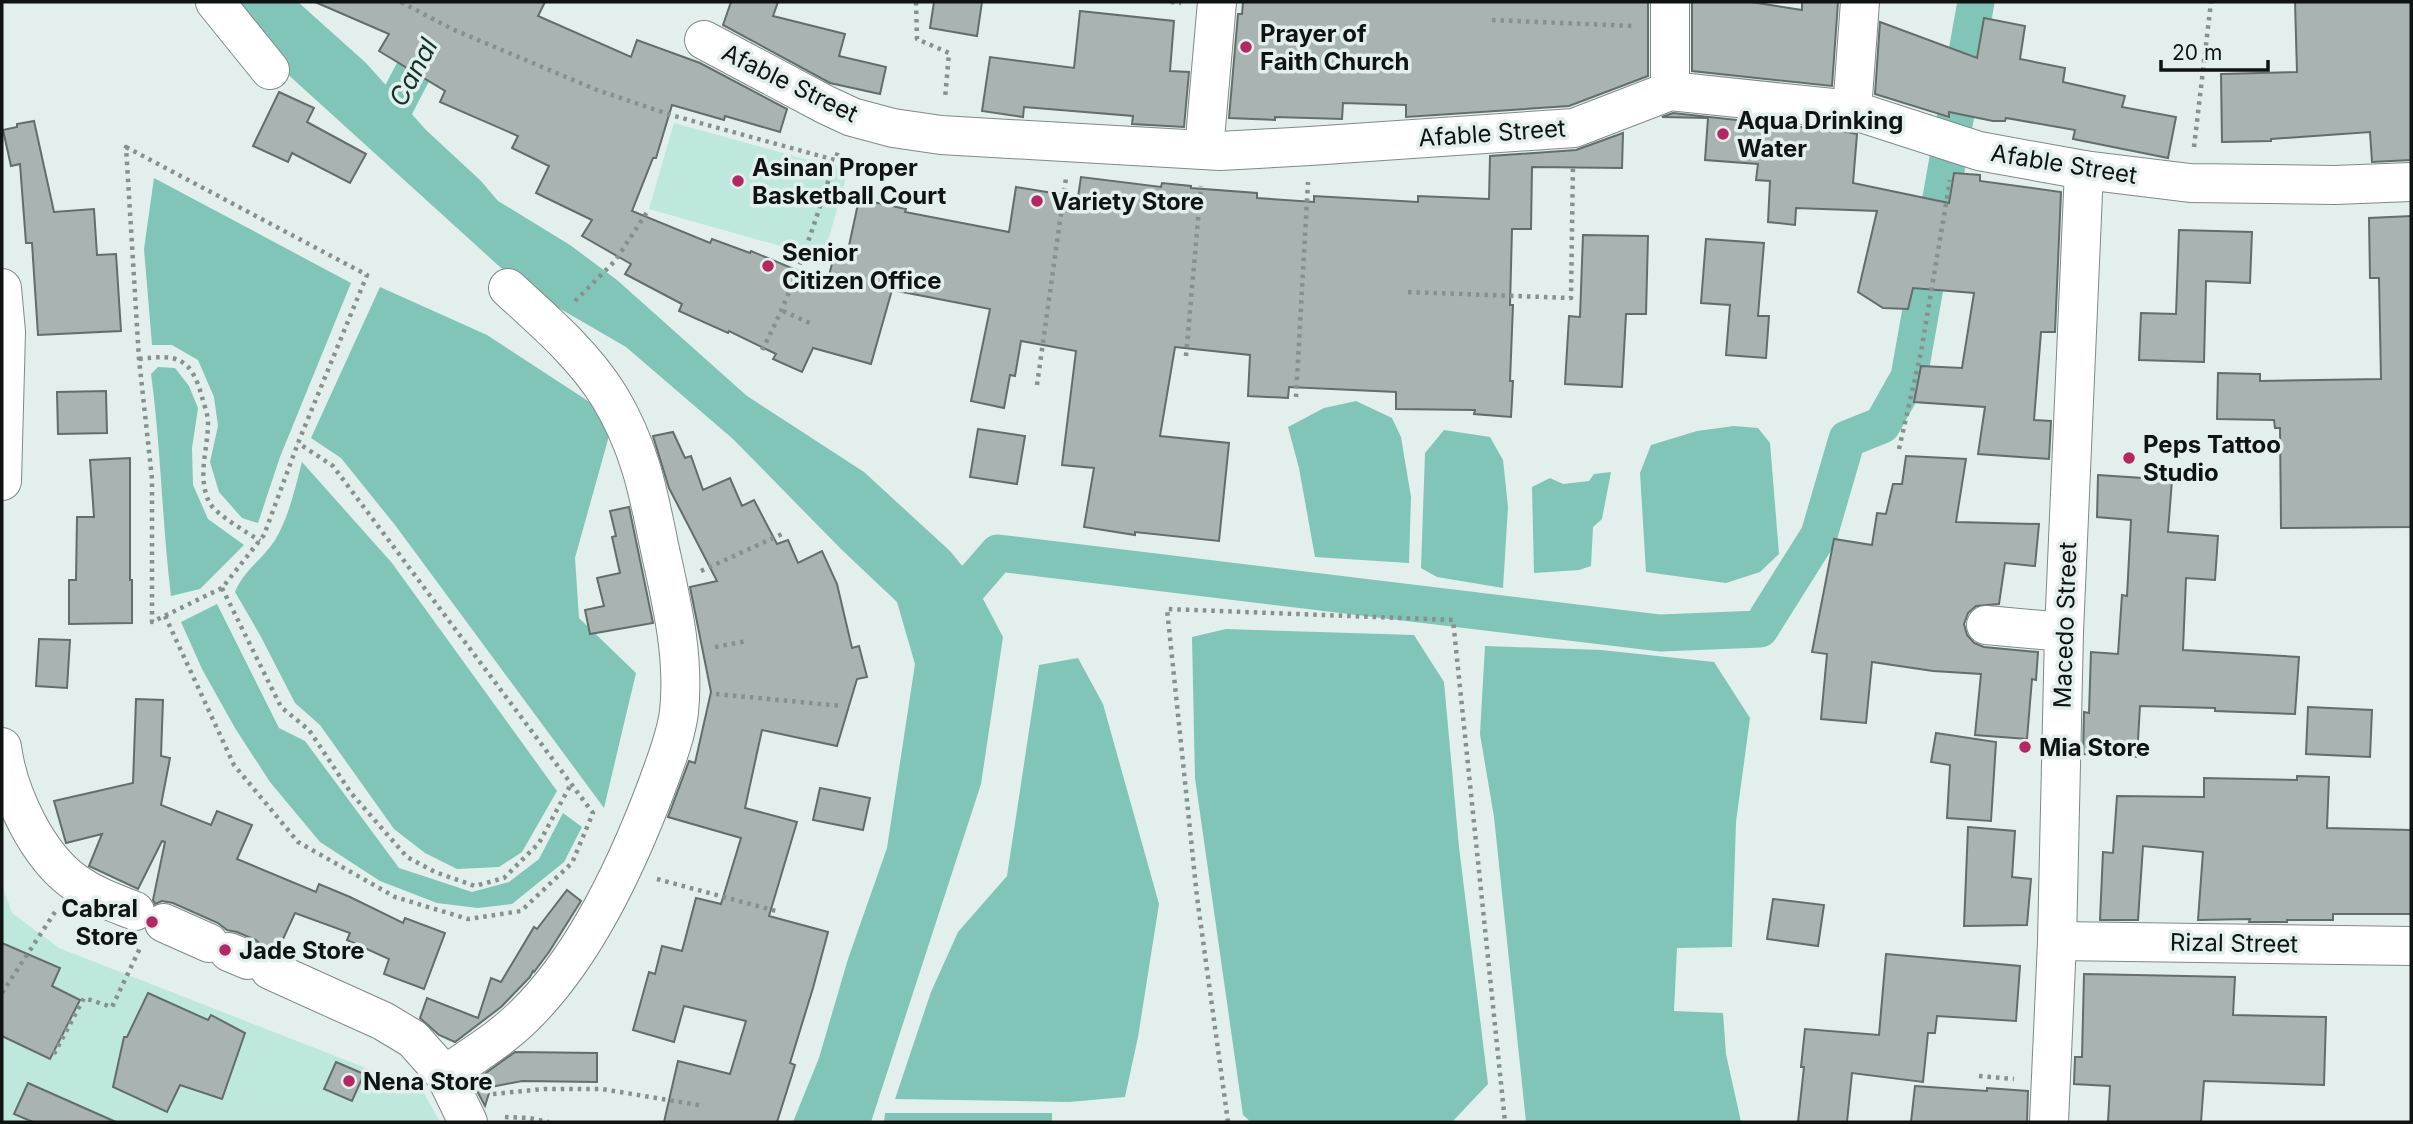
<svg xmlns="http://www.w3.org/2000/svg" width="2413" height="1124" font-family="Inter,sans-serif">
<rect width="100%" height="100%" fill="#e2efec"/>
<g fill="#bee7de">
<polygon points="674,123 848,171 823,258 649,209"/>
<polygon points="2,885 12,913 59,948 422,1090 440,1122 2,1122"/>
</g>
<g fill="#80c5b7">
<polygon points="203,2 298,2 366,63 426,130 481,181 498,201 570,245 617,280 747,396 864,472 950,551 972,578 1003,637 981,784 871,1122 793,1122 819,1058 848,959 887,848 915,664 897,602 841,549 733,439 626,347 540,297 500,267 261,50"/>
<polygon points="154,178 351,283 280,457 258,523 242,518 219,492 210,462 218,426 214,397 198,360 172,345 152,345 144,249"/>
<polygon points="380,287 487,335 614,418 575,558 579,618 636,673 604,808 395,525 341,458 311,438"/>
<path d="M158 367 175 368 189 386 198 408 192 448 193 485 208 519 244 545 200 589 171 596C162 522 161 448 151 374Z"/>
<polygon points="1356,401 1392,418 1401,437 1411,497 1409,563 1315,557 1299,468 1288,427 1324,408"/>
<polygon points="1734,426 1758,428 1770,443 1779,554 1760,572 1726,583 1646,572 1640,473 1651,445 1697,431"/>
<polygon points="1444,430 1490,437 1503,460 1508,507 1503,588 1437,577 1421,568 1425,453"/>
<path d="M302 462 392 563 557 791 522 852 499 867 457 869 425 853 394 829 320 725 295 703 260 635 235 592C244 570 263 559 275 540 289 517 295 488 302 462Z"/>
<polygon points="1611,472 1602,519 1593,527 1591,566 1579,570 1534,573 1532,487 1550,478 1563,484 1589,481 1594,474"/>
<polygon points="217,604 279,728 305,741 399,868 472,892 509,882 539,859 563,813 582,827 564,862 512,904 478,908 437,903 380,881 320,842 270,782 235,728 202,669 181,622"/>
<polygon points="1226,629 1414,635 1444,682 1459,847 1488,1084 1452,1122 1251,1122 1243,1115 1195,778 1192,637"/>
<polygon points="1485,646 1601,650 1714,662 1750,718 1736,822 1732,947 1677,948 1674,1011 1723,1013 1726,1054 1741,1122 1526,1122 1494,817 1480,734"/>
<polygon points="1078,658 1103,704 1159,904 1138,1037 1125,1097 1069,1102 895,1099 931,992 958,932 1007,876 1039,665"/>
<polygon points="885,1113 1052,1113 1052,1122 884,1122"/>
</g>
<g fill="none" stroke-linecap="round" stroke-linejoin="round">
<g stroke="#80c5b7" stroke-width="37">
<polyline points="387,122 437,26"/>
<polyline points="951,607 998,553 1660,633 1760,629 1819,535 1847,439 1882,425 1909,377 1976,2"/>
</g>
</g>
<g fill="#a9b4b2" stroke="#636d6b" stroke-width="2">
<polygon points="315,2 545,2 538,16 631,57 637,40 700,63 787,109 780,132 725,116 724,120 672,105 656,158 653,158 632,211 710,243 712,239 750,253 751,251 827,283 834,256 846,260 859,199 906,209 905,212 1009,232 1016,187 1078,197 1081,177 1161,187 1162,183 1191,186 1191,188 1257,193 1257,198 1314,202 1314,196 1418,202 1418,196 1489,199 1490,156 1576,150 1623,133 1622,168 1532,167 1531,229 1512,229 1510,305 1513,305 1510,381 1513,381 1511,417 1474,414 1475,410 1396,409 1396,392 1289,387 1288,398 1248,396 1250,355 1175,347 1160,436 1229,443 1219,541 1135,532 1135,535 1084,527 1094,468 1062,465 1076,351 1021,341 1015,376 1010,375 1004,408 971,401 990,309 892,290 871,364 813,348 802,372 773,359 776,354 729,331 728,333 679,311 682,304 625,274 631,264 582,236 592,220 536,193 549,166 512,148 518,136 440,102 445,91 379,51 389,34"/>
<polygon points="731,2 778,2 773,16 845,34 839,56 886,67 880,94 830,83 723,25"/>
<polygon points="934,2 982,2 977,36 930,28"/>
<polygon points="1243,2 1648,2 1648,76 1569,106 1406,117 1406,105 1343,103 1342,119 1275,117 1275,120 1229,118 1238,14 1242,14"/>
<polygon points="1692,2 1751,2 1802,10 1802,2 1838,2 1832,86 1692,71"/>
<polygon points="2295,2 2411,2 2411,160 2372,162 2370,132 2271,139 2271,141 2222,142 2221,74 2297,72"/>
<polygon points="1080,11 1174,21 1170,71 1189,72 1184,127 1132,124 1133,116 1024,107 1023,117 982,111 990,57 1074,68"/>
<polygon points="1984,18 2025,26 2020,59 2065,68 2063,82 2125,96 2122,107 2176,117 2168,158 2073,139 2075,130 2006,118 2005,121 1993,121 1949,112 1949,117 1875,94 1880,22 1977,58"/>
<polygon points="279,92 314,108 307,122 366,154 350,183 292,153 288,162 253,146"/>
<polygon points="1673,113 1847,132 1857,134 1853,183 1949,203 1954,173 1980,175 1980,181 2061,192 2055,332 2041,332 2034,420 2051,421 2049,459 1978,454 1985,407 1914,402 1921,366 1962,368 1974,293 1913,288 1908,309 1883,308 1858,292 1877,211 1796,208 1795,225 1768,222 1770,181 1756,180 1758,164 1705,160 1708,118 1662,117"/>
<polygon points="34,121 54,212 94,209 97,255 116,254 121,331 38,335 32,243 26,243 20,164 11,166 3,130 17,127 17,124"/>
<polygon points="2411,216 2411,527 2281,528 2280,428 2275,428 2274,420 2217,419 2218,373 2260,374 2260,381 2381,379 2379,278 2370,278 2369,218"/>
<polygon points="2179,230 2252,232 2250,283 2206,281 2204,362 2139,360 2141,313 2176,314"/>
<polygon points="1583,235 1648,236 1646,314 1626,314 1622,387 1565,384 1569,316 1580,317"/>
<polygon points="1706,239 1764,243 1758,316 1769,316 1766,358 1726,355 1730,305 1701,303"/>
<polygon points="106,391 107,433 58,434 57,392"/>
<polygon points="978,429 1025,436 1017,484 970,477"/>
<polygon points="673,432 685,458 691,456 703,490 730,478 742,506 754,500 777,544 788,540 798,563 822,551 837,584 852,648 859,646 867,677 857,679 837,746 762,730 745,808 797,822 769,916 828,932 813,988 790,1063 795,1065 777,1122 664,1122 678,1061 730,1074 746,1021 684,1006 674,1042 633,1030 649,972 655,974 662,946 682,951 696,898 721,904 741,838 668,817 689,761 695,763 711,692 690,587 717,581 669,488 653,436"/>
<polygon points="1906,456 1966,459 1956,522 2039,524 2035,566 2005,563 1999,604 1976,606 1968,613 1964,624 1967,635 1974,643 1984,647 2038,652 2036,680 2032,679 2027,739 1975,735 1981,674 1933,671 1872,662 1866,723 1821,719 1827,654 1812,652 1834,539 1872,545 1877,513 1886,514 1893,484 1902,484"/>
<polygon points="130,458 130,580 132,580 132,623 69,624 69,580 76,580 77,517 94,517 90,460"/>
<polygon points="2098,475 2172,480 2168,532 2218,536 2215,580 2186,578 2183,650 2299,657 2295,714 2215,711 2215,708 2140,706 2137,757 2083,754 2084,712 2089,713 2091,652 2118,654 2122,595 2127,596 2131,520 2097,517"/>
<polygon points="629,507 653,623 590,634 585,610 604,606 597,578 620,573 612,537 616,536 610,511"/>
<polygon points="39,639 70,640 67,688 36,686"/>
<polygon points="136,699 163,700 161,756 170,758 161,805 211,825 217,811 252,825 237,859 316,892 319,884 350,897 403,923 405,918 445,933 424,989 384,974 389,959 347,940 350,933 295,913 278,950 266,949 256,940 237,932 227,930 218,923 173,903 162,901 155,904 153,900 165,842 162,841 138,889 89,866 102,834 66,843 54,801 133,783"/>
<polygon points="2308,707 2372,710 2370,757 2306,754"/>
<polygon points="1936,733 1996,742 1991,821 1947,818 1950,765 1931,762"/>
<polygon points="2297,776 2329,777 2327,828 2411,830 2411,914 2333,914 2333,920 2287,920 2287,922 2249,922 2250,919 2198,920 2203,852 2143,846 2138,920 2100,920 2103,852 2113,853 2117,796 2204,797 2204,778 2297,780"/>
<polygon points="820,788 870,798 863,830 813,820"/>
<polygon points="1968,827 2015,831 2012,877 2031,879 2027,925 1964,926"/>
<polygon points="567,890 581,901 549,952 534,972 533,971 530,977 501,1007 455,1042 439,1035 420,1018 427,998 478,1018 491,978 501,982 534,927 537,929"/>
<polygon points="1773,899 1824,905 1818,946 1767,939"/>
<polygon points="2,943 60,968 52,986 80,1000 50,1059 2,1036"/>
<polygon points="1886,954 2020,966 2016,1021 1937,1016 1935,1033 1928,1033 1923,1082 1852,1073 1847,1122 1798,1122 1804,1067 1801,1067 1805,1029 1879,1035"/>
<polygon points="2084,974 2235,977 2233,1015 2326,1017 2324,1085 2204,1081 2201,1122 2108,1122 2110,1086 2074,1084 2075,1057 2082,1057"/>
<polygon points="148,993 208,1020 211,1015 245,1033 222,1099 180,1085 167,1112 113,1087 124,1037 127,1037"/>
<polygon points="515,1052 597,1053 597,1082 522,1081 491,1087 485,1106 476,1089 476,1080"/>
<polygon points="336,1062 364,1074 352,1101 324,1089"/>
<polygon points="28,1083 116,1122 33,1122 14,1114"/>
<polygon points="1915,1086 1987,1091 1987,1088 2028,1091 2027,1122 1911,1122"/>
</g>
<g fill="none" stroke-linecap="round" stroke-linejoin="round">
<g stroke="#7f8a87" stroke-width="40">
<g id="minor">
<polyline points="215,2 270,70"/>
<polyline points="704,40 826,105 852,117 893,128 941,135 1220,151 1310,146 1574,128 1670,91 1852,110 1979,151 2084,170 2190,183 2335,185 2411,182"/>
<polyline points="1670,91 1670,2"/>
<polyline points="1852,110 1860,2"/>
<polyline points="1204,150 1217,2"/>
<polyline points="2,288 6,332 2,481"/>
<polyline points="1986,625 2064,632"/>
<path d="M2 747C8 793 37 856 76 883 94 896 115 903 135 911"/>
<polyline points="164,923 209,943"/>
<polyline points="2057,941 2411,946"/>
<polyline points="229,952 248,960"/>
<polyline points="270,970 383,1021 413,1039 445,1075 468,1122"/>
<path d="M445 1075C472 1056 501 1039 525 1015 585 956 629 861 658 783 666 761 676 736 679 712 685 655 671 600 659 545 648 490 639 445 609 396 583 354 544 321 508 288"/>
<polyline points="2049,1122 2057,941 2064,632 2084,170"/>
</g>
</g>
<g stroke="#87908e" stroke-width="4.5" stroke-dasharray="3.5 5" stroke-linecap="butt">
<polyline points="401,2 452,29 597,90 671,115 835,160 838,152"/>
<polyline points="916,2 917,39 949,53 945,99"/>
<polyline points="1171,2 1181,3"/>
<polyline points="1492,20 1633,26"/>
<polygon points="126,147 367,275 298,443 264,535 222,588 152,622 152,479 139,359"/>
<polyline points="2194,147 2211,2"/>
<polyline points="1408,292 1571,298 1573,164"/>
<polyline points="575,301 615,261 649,209"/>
<polyline points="783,311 812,324"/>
<path d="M762 350C794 290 814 225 835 160"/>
<polyline points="1186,356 1201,186"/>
<path d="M139 359C177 354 191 357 202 397 204 405 208 414 208 423 208 449 197 476 209 502 216 515 247 532 260 541"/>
<polyline points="1037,385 1066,178"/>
<polyline points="1296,397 1308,182"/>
<polyline points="1899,449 1921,352 1950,180"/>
<polyline points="701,571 782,534"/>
<polyline points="222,588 281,707 309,730 351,793 407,857 435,872 475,886 504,878 539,843 571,784"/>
<polyline points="165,616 234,765 298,842 395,897 468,919 521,911 572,863 593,813 333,466 298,443"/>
<polyline points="715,647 747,641"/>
<polyline points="716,694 842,706"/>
<polyline points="657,879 776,911"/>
<polyline points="2,993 55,912"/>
<polyline points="54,1054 84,998 112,1007 140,948"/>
<polyline points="1979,1076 2014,1079"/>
<polyline points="493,1094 544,1089 602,1089 704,1106"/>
<polyline points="505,1117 529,1118 549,1122"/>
<polyline points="1228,1122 1197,897 1167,609 1453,620 1505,1122"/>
</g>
<use href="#minor" stroke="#fff" stroke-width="38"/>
</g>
<g fill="#b32762" stroke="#e2efec" stroke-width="2.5">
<circle cx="1246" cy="47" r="7"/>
<circle cx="1723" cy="134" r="7"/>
<circle cx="738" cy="181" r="7"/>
<circle cx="1037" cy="201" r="7"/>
<circle cx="768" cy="266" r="7"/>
<circle cx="2129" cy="458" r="7"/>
<circle cx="2025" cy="747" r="7"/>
<circle cx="152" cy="922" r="7"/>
<circle cx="225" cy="950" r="7"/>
<circle cx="349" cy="1081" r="7"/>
</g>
<g text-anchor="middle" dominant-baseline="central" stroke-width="7" stroke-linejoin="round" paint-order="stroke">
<g font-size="24" font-weight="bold" fill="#0f1312" stroke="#e2efec" text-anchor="start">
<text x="1260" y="33">Prayer of<tspan x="1260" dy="28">Faith Church</tspan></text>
<text x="1737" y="120">Aqua Drinking<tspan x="1737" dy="28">Water</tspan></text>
<text x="752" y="167">Asinan Proper<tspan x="752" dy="28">Basketball Court</tspan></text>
<text x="1051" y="201">Variety Store</text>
<text x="782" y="252">Senior<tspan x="782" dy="28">Citizen Office</tspan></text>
<text x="2143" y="444">Peps Tattoo<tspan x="2143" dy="28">Studio</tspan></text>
<text x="2039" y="747">Mia Store</text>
<text x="138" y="908" text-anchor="end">Cabral<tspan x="138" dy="28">Store</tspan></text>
<text x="239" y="950">Jade Store</text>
<text x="363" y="1081">Nena Store</text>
</g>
<g font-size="24" fill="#0f1312" stroke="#e2efec">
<text transform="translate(790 83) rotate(26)">Afable Street</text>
<text transform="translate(1492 133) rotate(-4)">Afable Street</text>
<text transform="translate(2064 164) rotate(9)">Afable Street</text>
<text transform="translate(2065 625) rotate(-88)">Macedo Street</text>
<text transform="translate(2234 943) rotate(1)">Rizal Street</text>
</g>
<g font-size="26" font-style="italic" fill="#10322c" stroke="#e2efec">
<text transform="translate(413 72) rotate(-62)">Canal</text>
</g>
</g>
<rect width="2413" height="1124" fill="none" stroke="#0f1312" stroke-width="7"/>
<path d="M2161 60v10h107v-10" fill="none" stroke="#0f1312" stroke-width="3.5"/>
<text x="2172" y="60" font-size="21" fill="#0f1312" stroke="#e2efec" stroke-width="5" paint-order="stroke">20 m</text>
</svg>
